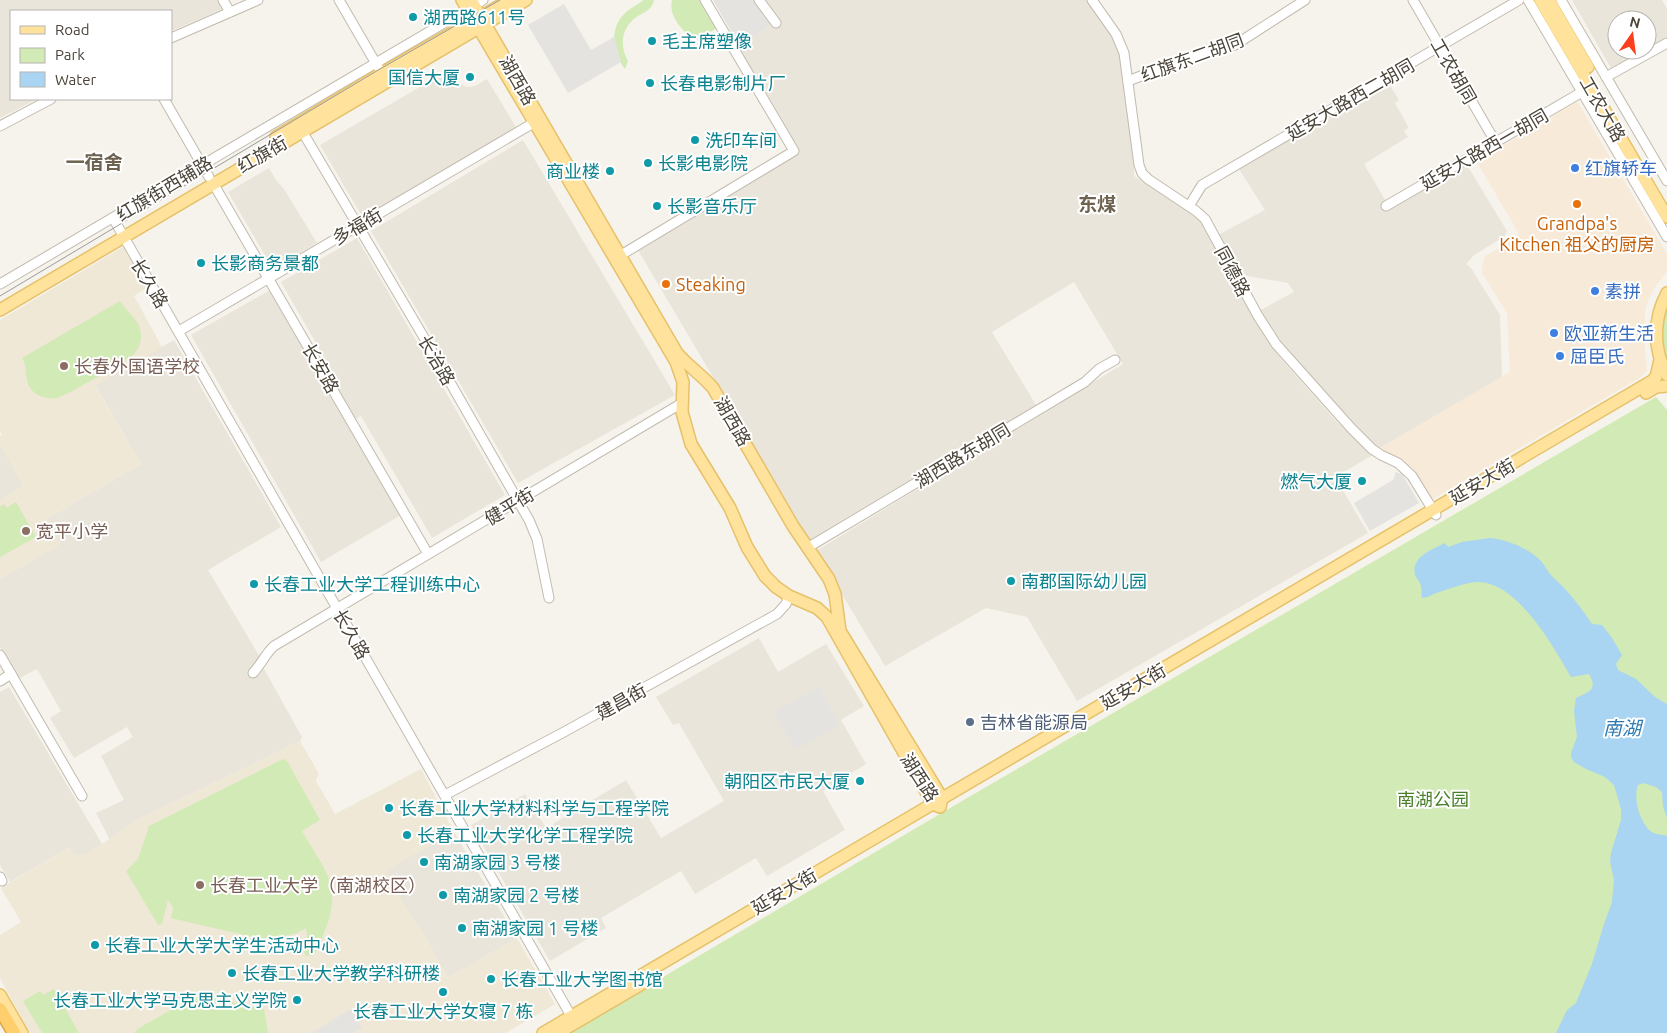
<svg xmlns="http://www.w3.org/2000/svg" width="1667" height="1033" font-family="Ubuntu,'Noto Sans SC',sans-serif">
<rect width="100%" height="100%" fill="#f6f3ec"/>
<g fill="#eae5da">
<polygon points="0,0 218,0 223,9 171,31 171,11 11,11 11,99 37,99 0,118"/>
<polygon points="762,0 1087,0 1115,38 1120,51 1134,159 1134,176 1200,220 1265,337 1281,359 1336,421 1373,455 1335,477 1368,533 1077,701 1027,617 986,608 885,666 816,551 1123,364 1074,282 992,332 1036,405 809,540 638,250 798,153 735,47 767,28 775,17"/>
<polygon points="1572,0 1662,0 1667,9 1667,37 1647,49 1647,20 1617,20 1617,50 1645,50 1612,70"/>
<polygon points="451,69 458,81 466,87 475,86 487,79 516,127 363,218 320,145"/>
<polygon points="1388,82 1399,100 1395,103 1409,128 1404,131 1408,137 1364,164 1390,208 1467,165 1507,231 1504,237 1474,255 1466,264 1471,268 1500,315 1502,377 1380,448 1374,446 1289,356 1259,311 1294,292 1288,283 1242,275 1218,235 1265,210 1239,169"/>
<polygon points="523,140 675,395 518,483 371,231"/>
<polygon points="269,168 276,180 284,189 317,243 273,269 228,192"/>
<polygon points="357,238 505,495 432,538 361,416 348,423 401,515 321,562 191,335 272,289 318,370 328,364 281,282"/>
<polygon points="174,340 281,527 208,570 260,657 255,665 264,669 302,737 300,741 136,821 110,840 96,813 124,800 101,756 133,737 127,727 74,758 50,718 61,711 37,669 18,679 0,647 0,579 56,547 59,543 46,519 141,464 95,385"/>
<polygon points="0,444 24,486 0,500"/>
<polygon points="759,638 778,672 826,644 864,706 841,720 866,764 823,791 845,830 767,876 756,858 695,894 681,871 601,918 606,928 550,961 471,825 525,794 546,828 626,780 661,838 724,801 679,723 673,725 656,697"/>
<polygon points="9,687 102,844 87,854 76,856 68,848 10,882 0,865 0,692"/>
<polygon points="454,832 517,938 448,978 419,927 410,915 385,870"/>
</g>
<polygon fill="#f7ead8" points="1577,101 1667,254 1667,271 1655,287 1648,300 1645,311 1644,339 1647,370 1641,377 1431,500 1412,468 1400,459 1385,452 1380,448 1510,372 1507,313 1482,273 1482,268 1485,256 1503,246 1519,234 1477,162"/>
<g fill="#efe8d6">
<polygon points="123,247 147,288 134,296 162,347 95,386 141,464 46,519 60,543 56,547 0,579 0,500 23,486 0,444 0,436 2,435 0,431 0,320"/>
<polygon points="300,741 319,774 316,781 335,814 421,769 454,832 386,870 410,915 419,926 448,978 517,938 555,1004 506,1033 30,1033 0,978 0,935 21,922 1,888 68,848 76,856 87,854 136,821"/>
</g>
<g fill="#d2eab5">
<path d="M644 0H654C652 11 643 12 635 18 621 29 620 46 628 61L625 69C613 53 609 29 624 14 630 8 637 5 644 0Z"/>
<path d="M672 0H700L717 28 695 41C683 31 668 17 672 0Z"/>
<path d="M120 301C127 313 141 320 141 336 141 343 138 349 134 354 128 360 66 396 57 398 51 399 44 398 38 395 21 385 30 371 22 358Z"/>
<path d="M1667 307V361C1661 343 1661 325 1667 307Z"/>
<polygon points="1656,397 1667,410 1667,1033 568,1033 962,801"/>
<polygon points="16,502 36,537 0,557 0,507 4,504 7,508"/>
<path d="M283 759 287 761 320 820 302 831C327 874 344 887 322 938 320 944 318 949 314 955L306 956 304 952 307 936 306 928 297 933 285 936 283 944 171 918 173 908 168 900 162 924 158 925 126 871 138 859 149 826Z"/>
<polygon points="54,989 79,1033 42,1033 23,1001 40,991 43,995"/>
<polygon points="199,994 264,1009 268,1033 134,1033 139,1028"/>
</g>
<g fill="#e5e3e0">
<polygon points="713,0 756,0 772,21 767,28 739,45"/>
<polygon points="564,4 591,50 614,37 621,62 568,93 528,25"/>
<polygon points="1396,472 1402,474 1419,503 1370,531 1354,503 1393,480"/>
<polygon points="819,687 840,725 795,750 774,712"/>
<polygon points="351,1009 362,1028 354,1033 312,1033"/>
</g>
<path fill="#a9d4f2" d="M1490 538C1508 540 1528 548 1541 561 1545 565 1546 570 1550 574 1555 580 1561 584 1566 590 1576 601 1584 612 1592 624L1602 625 1612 638 1622 655 1616 664 1618 670 1636 679 1655 697 1667 704V818L1663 806 1662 792 1656 787 1643 783 1638 785C1633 798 1639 819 1649 830 1654 835 1661 834 1667 836V1033H1556L1567 1010 1576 1003 1592 964 1603 927 1612 902 1614 880 1610 862 1611 853 1621 820V809L1614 785 1605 777 1586 769 1574 762 1571 757V753L1577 737 1574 711 1576 698C1590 691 1598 690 1589 674L1571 677C1553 646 1517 581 1477 582 1464 583 1449 589 1436 593 1431 595 1427 598 1422 598 1421 594 1422 590 1421 586 1420 582 1417 579 1415 575 1411 557 1431 550 1445 543L1448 547 1462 542Z"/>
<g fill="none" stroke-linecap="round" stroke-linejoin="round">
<g stroke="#c2bbae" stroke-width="11">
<g id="minor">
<polyline points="223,0 230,12"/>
<polyline points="339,0 378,67"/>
<polyline points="759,0 776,23"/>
<polyline points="1092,0 1116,34 1124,53 1139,165 1142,173 1148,179 1196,211 1205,219 1258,316 1276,344 1351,428 1372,449 1381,455 1398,463 1412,476 1436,515"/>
<polyline points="1413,0 1496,143"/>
<polyline points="1528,0 1667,237"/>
<polyline points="1561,0 1667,181"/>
<polyline points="171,38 258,0"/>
<polyline points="1606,77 1667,43"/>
<polyline points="1128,81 1216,47 1225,48 1235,45 1305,0"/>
<polyline points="164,99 209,177"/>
<polyline points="0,126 51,99"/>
<polyline points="302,131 439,363 529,520 537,539 549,598"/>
<polyline points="213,183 428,554"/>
<polyline points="1189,206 1202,185 1519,0"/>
<polyline points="1386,206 1582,92"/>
<polyline points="113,218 574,1021"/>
<polyline points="616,258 794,151 705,0"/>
<polyline points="0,284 483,0"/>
<polyline points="179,331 535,122"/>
<polyline points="807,548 1085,382 1099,369 1115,360"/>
<polyline points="0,655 82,796"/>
<path d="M253 673C261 665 265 654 274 646L682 403"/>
<polyline points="0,681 11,674"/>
<polyline points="445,795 564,732 777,614 786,604 789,596"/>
<polyline points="0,877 2,881"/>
</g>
</g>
<g stroke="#e6c16a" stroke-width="14">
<g id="major">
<path d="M462 0 676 362 683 382 682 412 691 444 730 508 747 547 765 576 776 587 789 596 817 608 827 617 933 804 940 807 942 798 840 631 835 594 829 579 793 526 713 388C702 375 688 366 677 353L471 0"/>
<polyline points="1540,0 1667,217"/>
<polyline points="1549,0 1588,67"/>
<polyline points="276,137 382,73 510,0"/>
<path d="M1667 293C1653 319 1653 349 1667 375"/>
<polyline points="0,310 526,0"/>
<polyline points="1646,393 1656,387 1667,386"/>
<polyline points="0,995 22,1033"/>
<polyline points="543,1033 1652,381 1656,377 1660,360"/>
<polyline points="558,1033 645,982"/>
</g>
</g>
<g stroke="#e0a43c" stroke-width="15">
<polyline id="highway" points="0,1009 14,1033"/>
</g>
<use href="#minor" stroke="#fff" stroke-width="9"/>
<use href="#major" stroke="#ffe39c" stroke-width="11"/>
<use href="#highway" stroke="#ffcf6e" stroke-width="12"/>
<polyline stroke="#9a9a9a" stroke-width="1" points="0,296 380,69 500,0"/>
</g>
<g fill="#0f9aa8" stroke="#fff" stroke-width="2">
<circle cx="413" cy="17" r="5"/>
<circle cx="652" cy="41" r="5"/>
<circle cx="470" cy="77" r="5"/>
<circle cx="650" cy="83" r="5"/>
<circle cx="695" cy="140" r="5"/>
<circle cx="648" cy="163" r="5"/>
<circle cx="610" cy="171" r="5"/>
<circle cx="657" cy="206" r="5"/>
<circle cx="201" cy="263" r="5"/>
<circle cx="1362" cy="481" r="5"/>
<circle cx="1011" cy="581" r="5"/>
<circle cx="254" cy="584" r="5"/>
<circle cx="860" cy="781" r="5"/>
<circle cx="389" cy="808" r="5"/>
<circle cx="407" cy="835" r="5"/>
<circle cx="424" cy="862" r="5"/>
<circle cx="443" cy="895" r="5"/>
<circle cx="462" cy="928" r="5"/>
<circle cx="95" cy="945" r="5"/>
<circle cx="232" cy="973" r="5"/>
<circle cx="491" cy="979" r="5"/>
<circle cx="443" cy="992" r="5"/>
<circle cx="297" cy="1000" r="5"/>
</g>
<g fill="#3f7fe0" stroke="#fff" stroke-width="2">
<circle cx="1575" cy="168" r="5"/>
<circle cx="1595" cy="291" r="5"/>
<circle cx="1554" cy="333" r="5"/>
<circle cx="1560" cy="356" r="5"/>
</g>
<g fill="#e8710a" stroke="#fff" stroke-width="2">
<circle cx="1577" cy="204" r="5"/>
<circle cx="666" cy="284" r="5"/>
</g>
<g fill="#8d6e63" stroke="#fff" stroke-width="2">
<circle cx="64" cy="366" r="5"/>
<circle cx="26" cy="531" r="5"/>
<circle cx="200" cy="885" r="5"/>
</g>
<circle fill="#5c6f8a" stroke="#fff" stroke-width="2" cx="970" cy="722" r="5"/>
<g text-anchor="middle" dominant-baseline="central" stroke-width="4" stroke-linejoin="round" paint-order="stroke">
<g font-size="18" fill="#0d838f" stroke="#fff" text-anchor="start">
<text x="423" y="17">湖西路611号</text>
<text x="662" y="41">毛主席塑像</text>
<text x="460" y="77" text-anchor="end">国信大厦</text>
<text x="660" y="83">长春电影制片厂</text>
<text x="705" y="140">洗印车间</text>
<text x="658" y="163">长影电影院</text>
<text x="600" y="171" text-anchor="end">商业楼</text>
<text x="667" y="206">长影音乐厅</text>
<text x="211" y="263">长影商务景都</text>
<text x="1352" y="481" text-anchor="end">燃气大厦</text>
<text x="1021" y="581">南郡国际幼儿园</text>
<text x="264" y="584">长春工业大学工程训练中心</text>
<text x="850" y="781" text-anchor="end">朝阳区市民大厦</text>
<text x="399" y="808">长春工业大学材料科学与工程学院</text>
<text x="417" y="835">长春工业大学化学工程学院</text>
<text x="434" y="862">南湖家园 3 号楼</text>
<text x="453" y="895">南湖家园 2 号楼</text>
<text x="472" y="928">南湖家园 1 号楼</text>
<text x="105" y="945">长春工业大学大学生活动中心</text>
<text x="242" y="973">长春工业大学教学科研楼</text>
<text x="501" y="979">长春工业大学图书馆</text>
<text x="287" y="1000" text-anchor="end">长春工业大学马克思主义学院</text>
<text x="443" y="1011" text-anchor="middle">长春工业大学女寝 7 栋</text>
</g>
<g font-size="18" fill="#4b4439" stroke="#fff">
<text transform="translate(1192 57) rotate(-20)">红旗东二胡同</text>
<text transform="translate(1454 71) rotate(60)">工农胡同</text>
<text transform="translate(518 80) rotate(60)">湖西路</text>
<text transform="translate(1350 99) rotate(-30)">延安大路西二胡同</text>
<text transform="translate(1603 109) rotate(60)">工农大路</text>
<text transform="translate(1484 149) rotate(-30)">延安大路西一胡同</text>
<text transform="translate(262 154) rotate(-30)">红旗街</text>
<text transform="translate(164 188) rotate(-31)">红旗街西辅路</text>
<text transform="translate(357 226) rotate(-30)">多福街</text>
<text transform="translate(1233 271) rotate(62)">同德路</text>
<text transform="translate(150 283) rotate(59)">长久路</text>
<text transform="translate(437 360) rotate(60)">长治路</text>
<text transform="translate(321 368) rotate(60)">长安路</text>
<text transform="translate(733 421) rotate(60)">湖西路</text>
<text transform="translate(962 455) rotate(-31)">湖西路东胡同</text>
<text transform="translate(1482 481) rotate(-30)">延安大街</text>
<text transform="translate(509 506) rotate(-31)">健平街</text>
<text transform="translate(352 634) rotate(60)">长久路</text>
<text transform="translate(1133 686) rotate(-30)">延安大街</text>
<text transform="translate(621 701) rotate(-29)">建昌街</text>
<text transform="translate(920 777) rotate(57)">湖西路</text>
<text transform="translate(784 891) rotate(-30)">延安大街</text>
</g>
<g font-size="18" fill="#366cbe" stroke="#fff" text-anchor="start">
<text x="1585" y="168">红旗轿车</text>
<text x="1605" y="291">素拼</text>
<text x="1564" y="333">欧亚新生活</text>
<text x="1570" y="356">屈臣氏</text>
</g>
<g font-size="18" fill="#c56008" stroke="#fff">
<text x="1577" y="223">Grandpa's<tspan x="1577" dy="21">Kitchen 祖父的厨房</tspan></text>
<text x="676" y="284" text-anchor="start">Steaking</text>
</g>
<g font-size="18" fill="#785e54" stroke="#fff" text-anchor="start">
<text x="74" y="366">长春外国语学校</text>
<text x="36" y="531">宽平小学</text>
<text x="210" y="885">长春工业大学（南湖校区）</text>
</g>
<g font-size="18" fill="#4e5e75" stroke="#fff" text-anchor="start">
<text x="980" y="722">吉林省能源局</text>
</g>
<g font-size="18" fill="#4a7f2a" stroke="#fff">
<text x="1433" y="799">南湖公园</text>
</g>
<g font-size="19" font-weight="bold" fill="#6e6250" stroke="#fff">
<text x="94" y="162">一宿舍</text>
<text x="1097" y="204">东煤</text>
</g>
<g font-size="19" font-style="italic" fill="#2e7ab2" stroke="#fff">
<text x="1622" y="728">南湖</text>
</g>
</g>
<rect x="10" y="10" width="162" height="90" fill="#ffffff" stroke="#b7b4b0"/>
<rect x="20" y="26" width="25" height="8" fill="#ffe39c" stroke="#b7b4b0"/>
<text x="55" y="35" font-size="15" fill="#4b4439">Road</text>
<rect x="20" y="48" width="25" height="15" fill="#d2eab5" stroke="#b7b4b0"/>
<text x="55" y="60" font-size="15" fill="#4b4439">Park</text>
<rect x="20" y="72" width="25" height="15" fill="#a9d4f2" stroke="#b7b4b0"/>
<text x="55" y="85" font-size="15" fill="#4b4439">Water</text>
<g transform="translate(1632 35) rotate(14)"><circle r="24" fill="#ffffff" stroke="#b7b4b0"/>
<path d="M0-4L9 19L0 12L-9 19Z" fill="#fc3f1d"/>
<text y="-8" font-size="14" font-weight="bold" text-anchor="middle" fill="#4b4439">N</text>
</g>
</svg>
